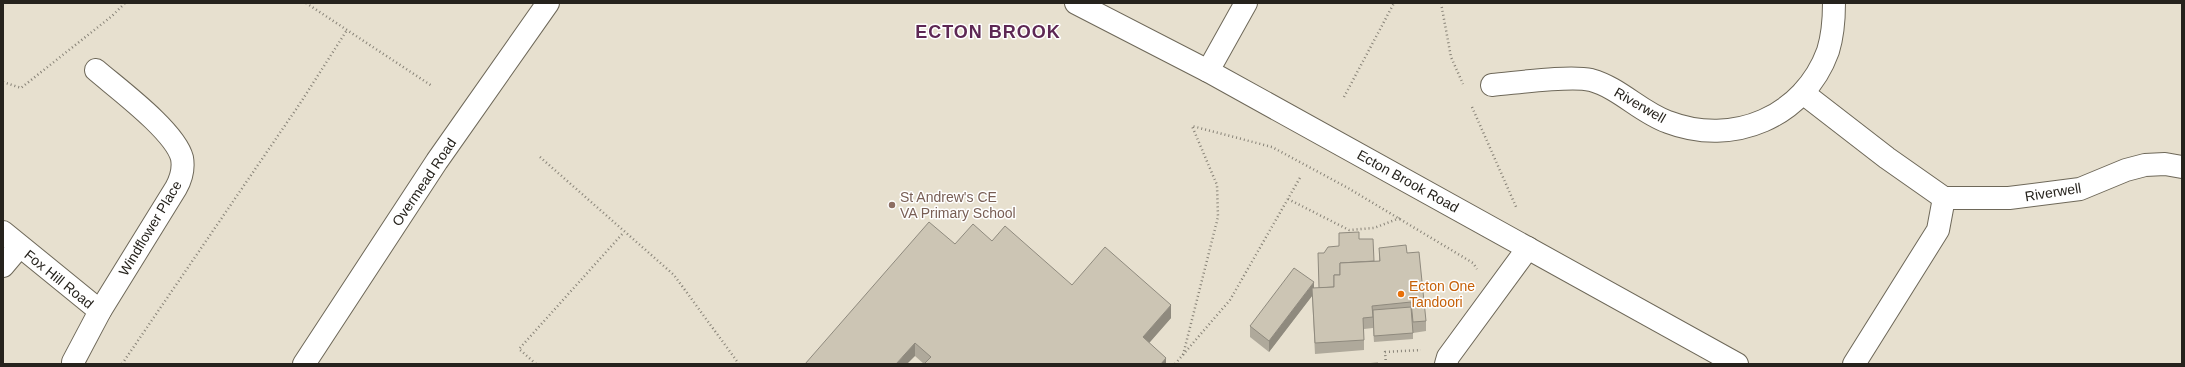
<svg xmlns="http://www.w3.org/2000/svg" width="2185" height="367" font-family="Arial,sans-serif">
<rect width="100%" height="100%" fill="#e7e0cf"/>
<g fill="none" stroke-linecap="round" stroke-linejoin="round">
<g stroke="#6e6859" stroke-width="24">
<g id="minor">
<polyline points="1076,3 1208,71 1737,364"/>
<polyline points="1208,71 1246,3"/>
<path d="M1492 85C1516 83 1569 75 1591 80 1620 88 1640 112 1668 122 1733 147 1804 117 1828 51 1833 35 1834 19 1834 3"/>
<polyline points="1803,93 1887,158 1944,198 2009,198 2080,189 2126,170 2145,165 2165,164 2182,167"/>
<polyline points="3,232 100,311"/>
<polyline points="3,266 19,247"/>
<path d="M73 362 100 311 176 188C181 179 184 169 182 158 175 131 118 89 96 70"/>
<polyline points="304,364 437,161 548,3"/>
<polyline points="1446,364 1448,357 1528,248"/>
<polyline points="1854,364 1938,230 1944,198"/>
</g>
</g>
<g stroke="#878277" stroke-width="2.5" stroke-dasharray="1 3" stroke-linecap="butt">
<polyline points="306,3 432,86"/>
<polyline points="1441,3 1451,57 1463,84"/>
<polyline points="3,82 21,88 112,16 125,3"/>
<polyline points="1344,97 1394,3"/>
<polyline points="1472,107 1517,209"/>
<polyline points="540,157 674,275 739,364"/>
<polyline points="1288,199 1349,230 1374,228 1400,218"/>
<polyline points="1183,355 1218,217 1217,185 1192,126 1272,147 1348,188 1473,263 1477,269"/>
<polyline points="122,364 301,102 347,30"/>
<polyline points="536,364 519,349 624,232"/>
<polyline points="1175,364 1230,300 1301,176"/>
<polyline points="1386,364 1385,352 1421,350"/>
</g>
<use href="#minor" stroke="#fff" stroke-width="22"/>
</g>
<g fill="#afa99b">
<polygon points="1359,239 1374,261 1379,261 1379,248 1407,253 1426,321 1426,331 1413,333 1413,339 1374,342 1373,328 1364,329 1364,350 1315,354 1312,296 1269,352 1250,337 1250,326 1314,288 1319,288 1324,253 1339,246"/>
<polygon points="992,241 1072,285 1171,318 1149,343 1166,364 924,364 915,356 805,364 955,244"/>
</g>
<g fill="#8f8a7e">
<polygon points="1314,282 1314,293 1312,288 1312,296 1269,352 1269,341"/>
<polygon points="1171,305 1171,318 1143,350 1143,337"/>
<polygon points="915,343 915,356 907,364 896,364"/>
<polygon points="1166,358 1166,364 1161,364"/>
</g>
<g fill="#ccc5b4" stroke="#8f8a7e">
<polygon points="929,222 955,244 973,224 992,241 1005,226 1072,285 1105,247 1171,305 1143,337 1166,358 1161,364 924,364 931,357 915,343 896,364 805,364"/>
<polygon points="1359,232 1359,239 1373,239 1374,261 1340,263 1340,275 1334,275 1334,287 1319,288 1318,253 1324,253 1328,247 1339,246 1339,233"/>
<polygon points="1406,245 1407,253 1419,252 1426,321 1413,322 1411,302 1372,306 1373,317 1363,318 1364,340 1315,343 1312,288 1334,287 1334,275 1340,275 1340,263 1380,261 1379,248"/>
<polygon points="1294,268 1314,282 1269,341 1250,326"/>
<polygon points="1411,307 1413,333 1374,336 1373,310"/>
<polygon points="1378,363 1378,364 1363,364"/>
</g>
<circle fill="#8d6e63" stroke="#fff" stroke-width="1.5" cx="892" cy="205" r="4"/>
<circle fill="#e8710a" stroke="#fff" stroke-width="1.5" cx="1401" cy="294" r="4"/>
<g text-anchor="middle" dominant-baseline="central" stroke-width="3" stroke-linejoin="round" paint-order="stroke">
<g font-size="14" fill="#26231d" stroke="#fff">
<text transform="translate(1640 105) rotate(30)">Riverwell</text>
<text transform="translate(1408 181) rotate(29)">Ecton Brook Road</text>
<text transform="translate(424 182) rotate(-56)">Overmead Road</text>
<text transform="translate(2053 192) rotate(-9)">Riverwell</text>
<text transform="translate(150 228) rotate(-59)">Windflower Place</text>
<text transform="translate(59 279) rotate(39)">Fox Hill Road</text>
</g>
<g font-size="14" fill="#785e54" stroke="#fff" text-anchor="start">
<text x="900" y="197">St Andrew's CE<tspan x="900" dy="16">VA Primary School</tspan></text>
</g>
<g font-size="14" fill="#c56008" stroke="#fff" text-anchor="start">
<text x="1409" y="286">Ecton One<tspan x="1409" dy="16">Tandoori</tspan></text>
</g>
<g font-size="18" font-weight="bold" letter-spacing="1" fill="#5d2754" stroke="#fff">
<text x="988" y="32">ECTON BROOK</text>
</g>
</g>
<rect width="2185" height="367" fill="none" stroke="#26231d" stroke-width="8"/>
</svg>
